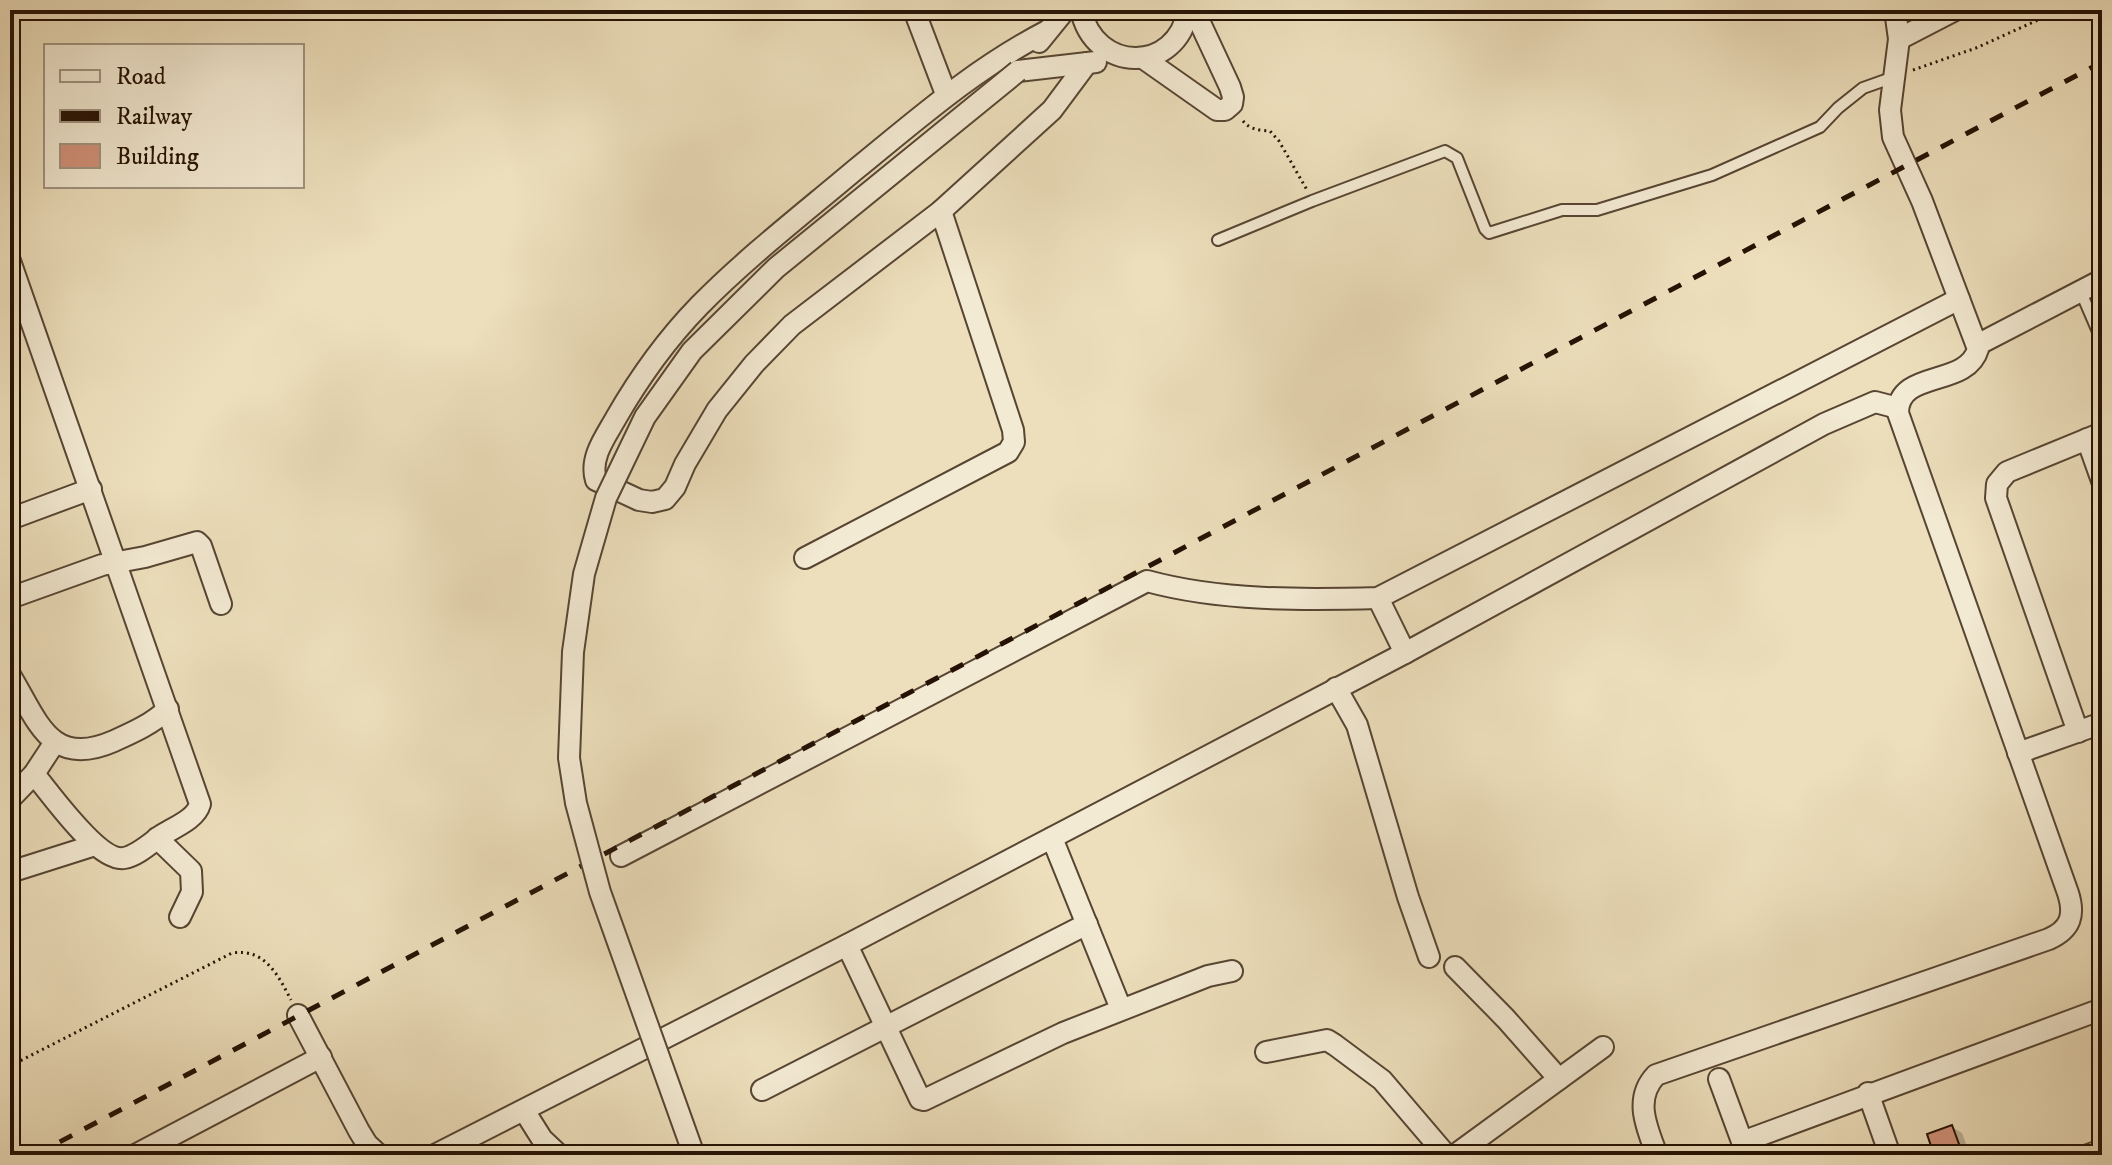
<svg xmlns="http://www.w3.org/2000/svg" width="2112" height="1165" font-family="'IM FELL DW Pica',serif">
<rect width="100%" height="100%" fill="#eddfbc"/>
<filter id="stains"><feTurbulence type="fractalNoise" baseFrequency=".0025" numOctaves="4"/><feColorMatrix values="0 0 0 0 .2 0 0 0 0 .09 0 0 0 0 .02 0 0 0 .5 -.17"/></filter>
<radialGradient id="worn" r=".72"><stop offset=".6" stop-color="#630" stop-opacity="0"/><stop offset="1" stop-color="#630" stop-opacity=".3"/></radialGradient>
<polygon fill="#0003" points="1952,1127 1962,1133 1970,1155 1937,1155"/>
<polygon fill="#d3927a" stroke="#251205" stroke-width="2" points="1952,1125 1963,1155 1934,1155 1927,1134"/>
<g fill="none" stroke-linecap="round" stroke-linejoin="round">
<g stroke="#574533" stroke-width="14">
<g id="lane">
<polyline points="1218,240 1312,201 1445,151 1457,158 1485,229 1489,233 1562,210 1597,210 1712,175 1820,127 1838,108 1863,88 1894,77"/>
<polyline points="2080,290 2102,341"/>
</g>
</g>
<g stroke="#574533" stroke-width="24">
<g id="street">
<polyline points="914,10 946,94"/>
<path d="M1081 10C1094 73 1177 75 1188 10"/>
<path d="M1047 31C974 69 919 118 855 170 804 213 746 258 699 306 667 339 639 378 616 418 606 436 589 458 596 480L639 500 652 502 665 499 675 487 685 464 717 410 754 364 792 325 941 211 1052 110 1087 63"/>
<polyline points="1899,39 1955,10"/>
<polyline points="1039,42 1065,10"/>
<polyline points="1143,58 1217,110 1225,110 1232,104 1233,97 1230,87 1194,10"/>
<polyline points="1018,71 1096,62"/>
<path d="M10 261 200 804C196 819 175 827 162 835 152 842 137 856 124 858 98 862 51 794 34 774"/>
<polyline points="1977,345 2102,280"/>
<polyline points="2087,439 2102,481"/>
<polyline points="10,519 91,489"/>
<polyline points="805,558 1008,452 1014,442 1013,430 941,211"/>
<polyline points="10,598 102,565 145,557 197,542 201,546 221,604"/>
<polyline points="1378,598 1405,653"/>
<path d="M10 675C38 721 50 769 114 741 134 732 152 724 168 709"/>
<polyline points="1336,688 1357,725 1408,897 1429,957"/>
<polyline points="2078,732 1996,498 1997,484 2007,472 2102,433"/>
<polyline points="2018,753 2102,723"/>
<polyline points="10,799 34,774 55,742"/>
<polyline points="157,838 191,871 192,892 180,917"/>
<polyline points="1052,838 1121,1009"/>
<path d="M621 856 1147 581C1220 601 1303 600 1378 598L1959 299"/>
<polyline points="10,872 95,845"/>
<polyline points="847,945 920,1099 924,1100 1063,1033 1208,976 1232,971"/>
<polyline points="1455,967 1506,1019 1559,1079"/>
<polyline points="298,1015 359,1131 367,1144 379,1155"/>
<polyline points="1266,1052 1327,1040 1335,1045 1382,1080 1446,1155"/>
<polyline points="1719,1079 1747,1155"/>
<polyline points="762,1090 1087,924"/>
<polyline points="1868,1093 1890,1155"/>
<polyline points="525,1112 542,1139 559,1155"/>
<polyline points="1742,1142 2102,1009"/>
<polyline points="135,1155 321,1057"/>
<polyline points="435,1155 847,945 1405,653 1824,424 1875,402 1898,408"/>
<polyline points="1455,1155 1603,1047"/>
<path d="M1657 1155C1647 1128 1633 1099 1656 1075L2049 939C2071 929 2075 915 2068 893L1898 413C1898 369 1967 388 1978 349L1922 201 1893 137 1890 110 1899 39 1895 10"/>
<polyline points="2088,1155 2102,1150"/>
</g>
</g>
<g stroke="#251205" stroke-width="3" stroke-dasharray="2 4" stroke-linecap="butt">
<polyline points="1913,70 1976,48 2060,10"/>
<path d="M1243 121C1250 130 1260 130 1270 131L1279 141 1307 190"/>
<path d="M10 1066 232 953C265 948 278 975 291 1000"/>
</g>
<use href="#lane" stroke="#f3ead3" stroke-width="10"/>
<use href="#street" stroke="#f3ead3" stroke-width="20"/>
<polyline stroke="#251205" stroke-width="5" stroke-dasharray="14 14" stroke-linecap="butt" points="35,1155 2102,62"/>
<g stroke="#574533" stroke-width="24" stroke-linecap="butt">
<polyline id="street-bridge" points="694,1155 600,892 576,803 569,758 573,652 584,574 606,498 645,417 692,351 776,268 1018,71"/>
</g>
<use href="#street-bridge" stroke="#f3ead3" stroke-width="20"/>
</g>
<rect width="2112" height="1165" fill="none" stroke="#eddfbc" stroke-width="40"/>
<rect x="12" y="12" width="2088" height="1141" fill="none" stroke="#251205" stroke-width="4"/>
<rect x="20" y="20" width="2072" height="1125" fill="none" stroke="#251205" stroke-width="2"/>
<rect x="44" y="44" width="260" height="144" fill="#f3ead3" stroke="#a19481" stroke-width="2"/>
<rect x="60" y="70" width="40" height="12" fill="#f3ead3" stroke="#a19481" stroke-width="2"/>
<text x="116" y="84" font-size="24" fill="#251205">Road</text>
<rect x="60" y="110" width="40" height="12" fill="#251205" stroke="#a19481" stroke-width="2"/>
<text x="116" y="124" font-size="24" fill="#251205">Railway</text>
<rect x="60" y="144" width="40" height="24" fill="#d3927a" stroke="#a19481" stroke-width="2"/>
<text x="116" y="164" font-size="24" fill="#251205">Building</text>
<rect width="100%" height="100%" filter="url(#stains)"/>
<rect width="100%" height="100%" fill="url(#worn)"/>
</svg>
